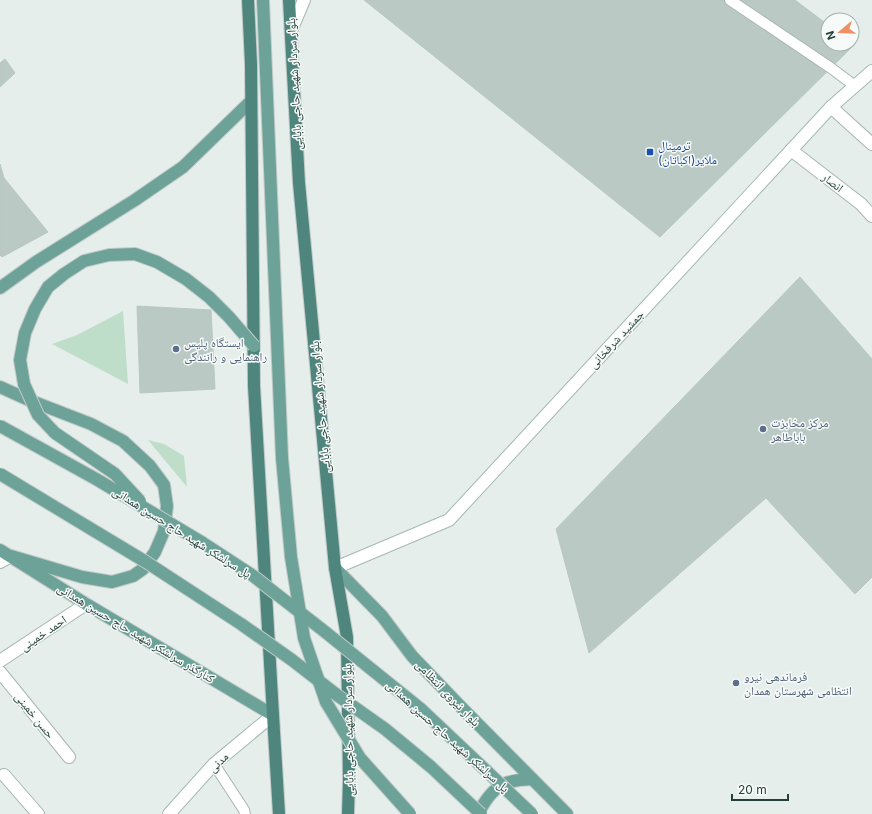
<svg xmlns="http://www.w3.org/2000/svg" width="872" height="814" font-family="Inter,'Noto Naskh Arabic',sans-serif">
<rect width="100%" height="100%" fill="#e5eeeb"/>
<g fill="#bfdeca">
<polygon points="123,311 128,384 52,344 77,335"/>
<polygon points="148,440 164,444 184,456 187,487"/>
</g>
<g fill="#bbc9c4" stroke="#b8c8c2">
<polygon points="364,0 795,0 828,25 828,44 852,44 852,43 854,45 660,237"/>
<polygon points="5,59 15,73 0,87 0,63"/>
<polygon points="0,164 4,178 48,232 2,257 0,255"/>
<polygon points="800,277 872,359 872,577 855,594 766,498 589,653 556,529"/>
<polygon points="137,306 211,310 215,389 140,393"/>
</g>
<g fill="none" stroke-linecap="round" stroke-linejoin="round">
<g stroke="#a8b6b2" stroke-width="12">
<g id="service">
<polyline points="730,0 831,68 855,86"/>
<polyline points="214,764 244,810 245,814"/>
</g>
</g>
<g stroke="#a8b6b2" stroke-width="14">
<g id="minor">
<polyline points="791,150 861,204 872,216"/>
<polyline points="0,562 11,556"/>
<polyline points="0,661 86,604"/>
<polyline points="0,672 69,757"/>
<polyline points="4,775 38,814"/>
</g>
</g>
<g stroke="#a8b6b2" stroke-width="14">
<g id="tertiary">
<polyline points="291,31 304,0"/>
<polyline points="831,107 872,144"/>
</g>
</g>
<g stroke="#a4b9b3" stroke-width="14">
<g id="secondary">
<polyline points="335,568 449,520 831,107 872,71"/>
<polyline points="169,814 214,764 273,715"/>
</g>
</g>
<g stroke="#c2cac8" stroke-width="14">
<g id="primary">
<polyline points="0,288 36,262 135,200 183,167 251,101"/>
<polyline points="0,387 29,400 91,424 123,441 150,466 164,485 167,506 164,531 155,552 143,569 133,576 112,582 82,577 11,556"/>
<polyline points="0,550 86,604 273,715"/>
<polyline points="335,568 382,616 412,656 461,707 567,814"/>
<path d="M478 814C484 802 493 788 506 783 515 780 523 780 532 779"/>
</g>
</g>
<g stroke="#c2cac8" stroke-width="14">
<g id="trunk">
<polyline points="248,0 251,64 254,386 273,715 279,814"/>
<polyline points="289,0 299,183 335,568 347,637 349,780 348,814"/>
</g>
</g>
<use href="#service" stroke="#fff" stroke-width="10"/>
<use href="#minor" stroke="#fff" stroke-width="12"/>
<use href="#tertiary" stroke="#fff" stroke-width="12"/>
<use href="#secondary" stroke="#fff" stroke-width="12"/>
<use href="#primary" stroke="#6ca298" stroke-width="12"/>
<use href="#trunk" stroke="#4e867e" stroke-width="12"/>
<g stroke="#c2cac8" stroke-width="14" stroke-linecap="butt">
<g id="primary-bridge">
<polyline points="263,0 282,458 291,557 304,638 326,702 360,758 410,814"/>
<polyline points="0,426 96,479 203,543 252,575 324,631 422,710 532,814"/>
<polyline points="0,474 146,562 241,624 292,660 337,695 385,729 431,767 481,814"/>
<polyline points="140,501 115,474 55,433 38,415 24,384 20,360 25,333 35,309 48,287 64,274 84,261 109,255 135,254 157,262 186,279 209,297 229,317 254,346"/>
</g>
</g>
<use href="#primary-bridge" stroke="#6ca298" stroke-width="12"/>
</g>
<rect fill="#1a4fb4" stroke="#f6faf9" stroke-width="1.5" x="646" y="148" width="8" height="8" rx="2"/>
<g fill="#5c6f8a" stroke="#f6faf9" stroke-width="1.5">
<circle cx="176" cy="349" r="4"/>
<circle cx="763" cy="429" r="4"/>
<circle cx="736" cy="683" r="4"/>
</g>
<g text-anchor="middle" dominant-baseline="central" stroke-width="3" stroke-linejoin="round" paint-order="stroke">
<g font-size="12" fill="#25403a" stroke="#f6faf9">
<text transform="translate(294 84) rotate(-93)">بلوار سردار شهید حاجی بابایی</text>
<text transform="translate(833 182) rotate(38)">انصار</text>
<text transform="translate(616 339) rotate(-47)">جمشید شرفخانی</text>
<text transform="translate(320 407) rotate(-95)">بلوار سردار شهید حاجی بابایی</text>
<text transform="translate(182 532) rotate(32)">پل سرلشکر شهید حاج حسین همدانی</text>
<text transform="translate(43 633) rotate(-34)">احمد خمینی</text>
<text transform="translate(136 633) rotate(31)">کنارگذر سرلشکر شهید حاج حسین همدانی</text>
<text transform="translate(448 693) rotate(46)">بلوار نیروی انتظامی</text>
<text transform="translate(35 715) rotate(51)">حسن خمینی</text>
<text transform="translate(348 730) rotate(-91)">بلوار سردار شهید حاجی بابایی</text>
<text transform="translate(448 736) rotate(42)">پل سرلشکر شهید حاج حسین همدانی</text>
<text transform="translate(218 762) rotate(-43)">مدنی</text>
</g>
<g font-size="12" fill="#164399" stroke="#f6faf9" text-anchor="start">
<text x="658" y="145">ترمینال<tspan x="658" dy="14">ملایر(اکباتان)</tspan></text>
</g>
<g font-size="12" fill="#4e5e75" stroke="#f6faf9" text-anchor="start">
<text x="184" y="342">ایستگاه پلیس<tspan x="184" dy="14">راهنمایی و رانندگی</tspan></text>
<text x="771" y="422">مرکز مخابزت<tspan x="771" dy="14">باباطاهر</tspan></text>
<text x="744" y="676">فرماندهی نیرو<tspan x="744" dy="14">انتظامی شهرستان همدان</tspan></text>
</g>
</g>
<g transform="translate(840 32) rotate(251)"><circle r="19" fill="#f6faf9" stroke="#a2b0ad"/>
<path d="M0-3L7 15L0 10L-7 15Z" fill="#ee9064"/>
<text y="-6" font-size="11" font-weight="bold" text-anchor="middle" fill="#25403a">N</text>
</g>
<path d="M732 794v6h56v-6" fill="none" stroke="#25403a" stroke-width="2"/>
<text x="738" y="794" font-size="12" fill="#25403a" stroke="#f6faf9" stroke-width="3" paint-order="stroke">20 m</text>
</svg>
